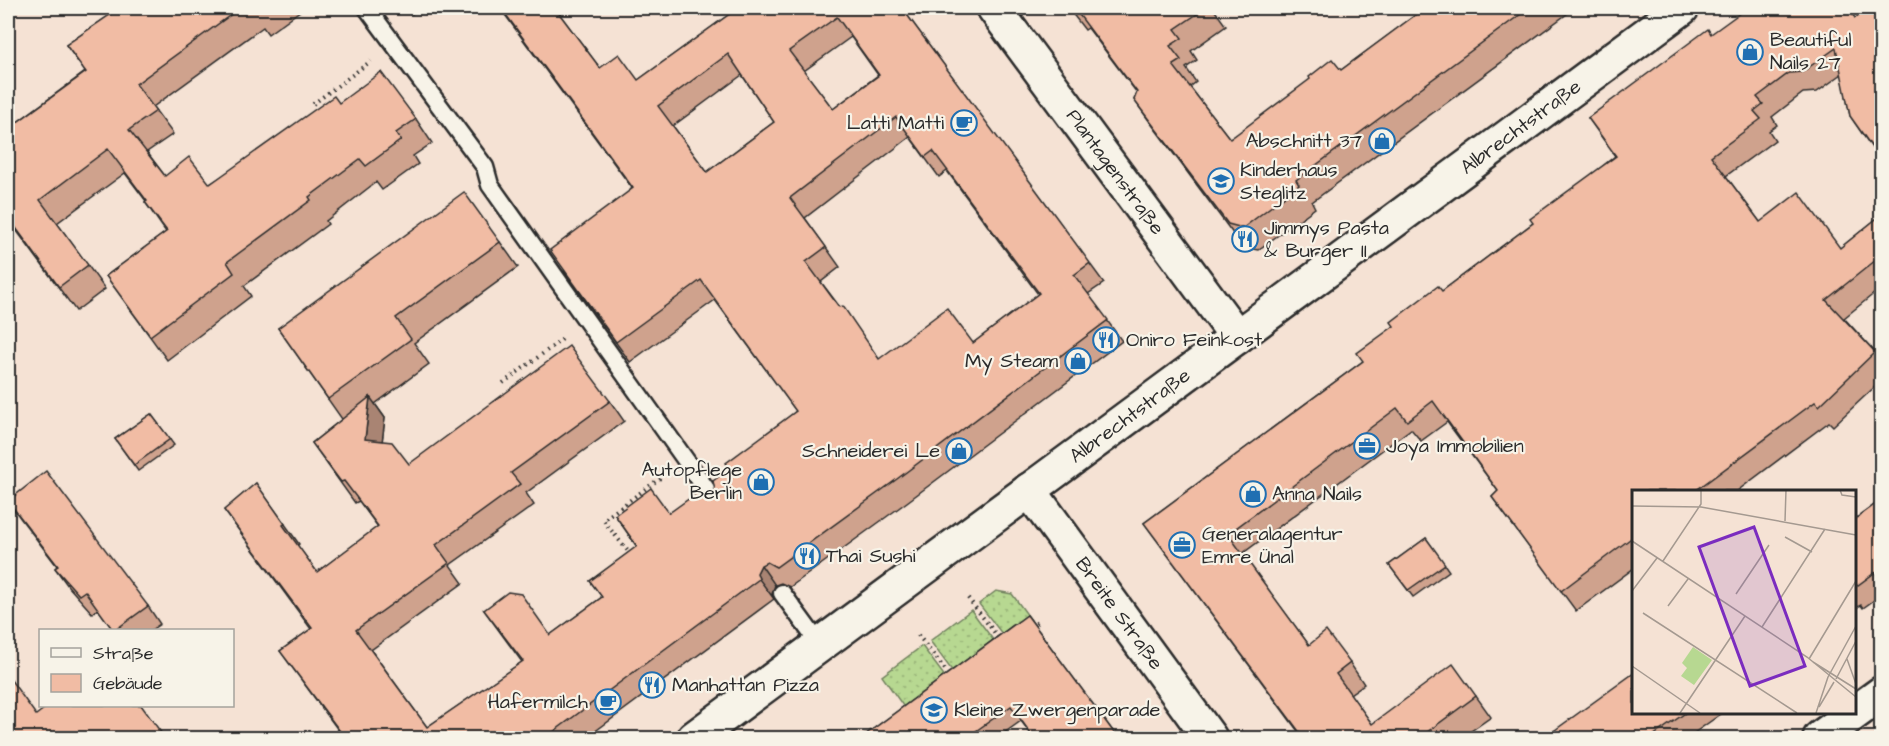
<svg xmlns="http://www.w3.org/2000/svg" width="1889" height="746" font-family="'Architects Daughter',sans-serif">
<defs>
<pattern id="grass-dots" width="8" height="8" patternUnits="userSpaceOnUse" patternTransform="scale(1.5)"><rect width="8" height="8" fill="#b7d891"/><path d="M2 2h.1M6 6h.1" fill="none" stroke="#9eba7d" stroke-width="1.8" stroke-linecap="round"/></pattern>
</defs>
<rect width="100%" height="100%" fill="#f5e2d4"/>
<filter id="ink" filterUnits="userSpaceOnUse"><feTurbulence type="fractalNoise" baseFrequency=".0167" numOctaves="2"/><feDisplacementMap in="SourceGraphic" scale="12" xChannelSelector="R" yChannelSelector="G"/><feConvolveMatrix kernelMatrix="1 2 1 2 8 2 1 2 1" color-interpolation-filters="sRGB"/></filter>
<g filter="url(#ink)">
<g fill="url(#grass-dots)" stroke="#71825e" stroke-width="1.5">
<polygon points="996,591 1012,594 1031,620 1006,639 979,604"/>
<polygon points="971,610 997,645 956,676 930,641"/>
<polygon points="922,646 949,682 908,713 882,676"/>
</g>
<g fill="none" stroke-linecap="round" stroke-linejoin="round">
<g stroke="#2b2b2b" stroke-width="21">
<g id="lane">
<polyline points="367,8 485,167 490,185 719,507"/>
<polyline points="782,593 820,645"/>
</g>
</g>
<g stroke="#2b2b2b" stroke-width="38">
<g id="street">
<path id="s1" d="M994 8 1237 337"/>
<path id="s2" d="M1029 490 1210 738"/>
<polyline points="1820,738 1882,693"/>
</g>
</g>
<g stroke="#2b2b2b" stroke-width="38">
<g id="secondary">
<path id="s3" d="M694 738 1682 8"/>
</g>
</g>
<g stroke="#2b2b2b" stroke-width="4" stroke-dasharray="1.5 4.5" stroke-linecap="butt">
<polyline points="313,104 371,61"/>
<polyline points="503,383 564,338"/>
<polyline points="631,555 603,520 663,476"/>
<polyline points="968,598 1001,641"/>
<polyline points="1031,627 1040,620"/>
<polyline points="918,635 951,677"/>
</g>
<use href="#lane" stroke="#f7f3e8" stroke-width="16"/>
<use href="#street" stroke="#f7f3e8" stroke-width="33"/>
<use href="#secondary" stroke="#f7f3e8" stroke-width="33"/>
</g>
<g fill="#cfa28d" stroke="#2b2b2b" stroke-width="1.5" fill-rule="evenodd">
<polygon points="120,8 304,8 268,34 263,27 153,107 173,134 147,152 165,176 210,184 339,103 416,119 432,143 413,156 418,164 382,190 376,182 326,221 328,224 244,286 251,296 167,360 106,276 166,232 145,202 146,201 125,173 57,223 105,289 76,311 8,219 8,129 85,72 66,45"/>
<polygon points="407,8 421,8 412,14"/>
<path d="M500 8H555L600 68 638 80 738 8H902L1104 283 1088 294 1122 341 907 502 790 587 781 583 775 585 772 594 774 599 586 738H344L280 651 311 629 224 510 256 483 299 544 297 545 317 572 378 527 359 501 355 503 312 443 342 419 278 328 500 242 518 267 414 343 429 364 375 404 385 418 382 441 409 464 610 401 624 421 526 493 534 505 450 565 463 583 371 650 427 727 522 662 484 610 550 635 602 597 590 581 637 547 615 515 669 513 701 496H710L730 468 796 411 715 300 630 362 564 271 632 188ZM851 37 878 75 833 109 804 71ZM742 75 774 122 707 172 673 126ZM910 137 939 177 947 171 1038 294 973 343 879 359 821 282 840 267 805 218Z"/>
<polygon points="1068,8 1213,8 1226,26 1191,51 1197,60 1186,68 1196,82 1190,87 1230,139 1341,70 1422,10 1420,8 1575,8 1312,202 1315,208 1258,250 1243,247 1150,122 1134,100 1137,93 1088,28 1085,30"/>
<polygon points="1881,8 1881,161 1850,116 1842,74 1817,92 1803,93 1772,117 1777,125 1769,131 1775,140 1726,176 1760,222 1840,248 1881,215 1881,288 1844,318 1875,352 1881,361 1881,381 1833,426 1829,422 1737,491 1634,491 1634,568 1576,611 1492,497 1498,491 1447,422 1421,441 1411,429 1242,554 1309,645 1350,663 1364,684 1350,694 1372,724 1476,696 1491,717 1461,738 1303,738 1144,523 1363,361 1442,291 1533,223 1615,156 1588,118 1711,34 1855,18"/>
<polygon points="151,414 174,445 138,471 115,439"/>
<polygon points="1881,500 1881,595 1863,608 1861,605 1854,609 1854,520"/>
<polygon points="8,501 148,606 160,624 151,630 113,630 98,609 92,613 68,586 55,568 57,566 21,519"/>
<polygon points="1426,538 1449,571 1413,597 1389,565"/>
<polygon points="1027,615 1118,738 1034,738 1021,721 997,738 861,738"/>
<polygon points="1634,711 1725,711 1687,738 1544,738"/>
</g>
<g fill="#a98473" stroke="#2b2b2b" stroke-width="1.5">
<polygon points="370,397 385,418 380,459 365,439"/>
<polygon points="761,565 775,585 772,594 774,599 759,579 757,573"/>
</g>
<g fill="#f1bca4" stroke="#2b2b2b" stroke-width="1.5" fill-rule="evenodd">
<polygon points="120,8 240,8 136,84 156,111 129,130 165,176 189,157 210,184 334,96 339,103 381,72 416,119 396,133 401,140 366,166 360,159 309,197 311,200 227,262 234,273 150,336 106,276 167,231 145,202 147,201 108,149 40,200 88,265 59,287 8,217 8,129 86,72 66,45"/>
<path d="M501 8H555L600 68 619 54 638 80 738 8H902L1090 263 1074 275 1108 320 893 482 776 567 767 562 761 565 757 573 759 579 545 738H345L280 651 312 628 224 510 256 483 285 524 283 525 317 572 378 526 344 481 341 482 312 443 370 397 365 439 392 442 409 464 569 346 610 401 511 473 520 484 436 545 449 563 356 630 427 727 523 661 484 610 508 592 521 594 550 635 602 597 590 581 637 546 615 515 651 488 669 513 697 493 701 496H710L715 491 713 481 730 468 726 463 796 411 701 280 616 342 550 250 633 188ZM837 17 879 75 833 109 789 51ZM728 54 774 122 707 172 658 106ZM896 117 925 157 933 151 1039 293 973 343 947 308 879 359 843 306 839 307 806 262 826 247 790 198Z"/>
<polygon points="1074,8 1206,8 1175,29 1182,38 1170,46 1181,60 1173,65 1230,139 1310,79 1309,77 1332,59 1341,70 1422,10 1420,8 1529,8 1296,180 1299,185 1243,228 1228,224 1134,100 1137,92"/>
<polygon points="1747,8 1848,8 1855,18 1870,8 1881,8 1881,160 1850,116 1836,48 1802,72 1789,73 1757,97 1763,104 1754,111 1761,119 1711,156 1760,222 1799,192 1840,248 1881,215 1881,256 1826,300 1875,352 1819,406 1815,402 1695,491 1634,491 1634,536 1561,591 1492,497 1498,491 1433,401 1407,421 1397,408 1228,534 1309,645 1326,631 1350,663 1336,674 1372,724 1453,664 1476,696 1419,738 1304,738 1144,523 1363,361 1357,353 1394,326 1391,322 1438,286 1442,291 1533,223 1530,219 1616,156 1588,118 1708,29 1711,34"/>
<polygon points="464,192 500,242 396,318 411,339 328,399 278,328"/>
<polygon points="151,414 170,439 134,465 115,439"/>
<polygon points="46,471 148,606 115,630 113,630 85,591 79,595 55,568 58,566 8,501"/>
<polygon points="1881,500 1881,568 1854,588 1854,520"/>
<polygon points="1426,538 1445,564 1408,590 1389,565"/>
<polygon points="1027,615 1118,738 1045,738 1041,733 1034,738 1011,706 966,738 861,738"/>
<polygon points="1634,673 1634,711 1688,711 1650,738 1544,738"/>
<polygon points="8,676 36,715 49,705 141,705 165,738 8,738"/>
</g>
</g>
<defs>
<g id="shop-ring" transform="scale(1.35)"><circle r="9.5" fill="#f7f3e8" stroke="#1f6fb2" stroke-width="1.5"/><path d="M-5-2.5h2.3a2.7 3.5 0 0 1 5.4 0H5L5.5 6h-11ZM-1.5-2.5h3a1.5 2.3 0 0 0-3 0Z" fill="#1f6fb2"/></g>
<g id="cafe-ring" transform="scale(1.35)"><circle r="9.5" fill="#f7f3e8" stroke="#1f6fb2" stroke-width="1.5"/><path d="M-5.5-4.5H6V0H3Q3 3.5 0 3.5H-2.5Q-5.5 3.5-5.5 0ZM3-3.2v2h1.7v-2ZM-6 4.5H4V6H-6Z" fill="#1f6fb2"/></g>
<g id="school-ring" transform="scale(1.35)"><circle r="9.5" fill="#f7f3e8" stroke="#1f6fb2" stroke-width="1.5"/><path d="M0-5L7-2L0 1L-7-2ZM-4 1L0 2.5L4 1V4Q0 6-4 4Z" fill="#1f6fb2"/></g>
<g id="restaurant-ring" transform="scale(1.35)"><circle r="9.5" fill="#f7f3e8" stroke="#1f6fb2" stroke-width="1.5"/><path d="M-5-6h1v4h1v-4h1v4h1v-4h1v5L-1.5 .5V6h-2V.5L-5-1ZM5-6V6H3V1.5H1.5Q1.5-4 5-6Z" fill="#1f6fb2"/></g>
<g id="office-ring" transform="scale(1.35)"><circle r="9.5" fill="#f7f3e8" stroke="#1f6fb2" stroke-width="1.5"/><path d="M-6-3h4V-5.5h4V-3h4V5H-6ZM-1-4.5V-3h2v-1.5ZM-6 0V1H6V0Z" fill="#1f6fb2"/></g>
</defs>
<g fill-rule="evenodd">
<use href="#shop-ring" x="1750" y="52"/>
<use href="#cafe-ring" x="964" y="123"/>
<use href="#shop-ring" x="1382" y="141"/>
<use href="#school-ring" x="1221" y="181"/>
<use href="#restaurant-ring" x="1245" y="239"/>
<use href="#restaurant-ring" x="1106" y="340"/>
<use href="#shop-ring" x="1078" y="361"/>
<use href="#office-ring" x="1367" y="446"/>
<use href="#shop-ring" x="959" y="451"/>
<use href="#shop-ring" x="761" y="482"/>
<use href="#shop-ring" x="1253" y="494"/>
<use href="#office-ring" x="1182" y="545"/>
<use href="#restaurant-ring" x="807" y="556"/>
<use href="#restaurant-ring" x="652" y="685"/>
<use href="#cafe-ring" x="608" y="702"/>
<use href="#school-ring" x="934" y="710"/>
</g>
<g text-anchor="middle" dominant-baseline="central" stroke-width="4.5" stroke-linejoin="round" paint-order="stroke">
<g font-size="20" fill="#2b2b2b" stroke="#f7f3e8" text-anchor="start">
<text x="1770" y="40">Beautiful<tspan x="1770" dy="23">Nails 27</tspan></text>
<text x="944" y="123" text-anchor="end">Latti Matti</text>
<text x="1362" y="141" text-anchor="end">Abschnitt 37</text>
<text x="1240" y="170">Kinderhaus<tspan x="1240" dy="23">Steglitz</tspan></text>
<text x="1264" y="228">Jimmys Pasta<tspan x="1264" dy="23">&amp; Burger II</tspan></text>
<text x="1126" y="340">Oniro Feinkost</text>
<text x="1058" y="361" text-anchor="end">My Steam</text>
<text x="1386" y="446">Joya Immobilien</text>
<text x="940" y="451" text-anchor="end">Schneiderei Le</text>
<text x="742" y="470" text-anchor="end">Autopflege<tspan x="742" dy="23">Berlin</tspan></text>
<text x="1272" y="494">Anna Nails</text>
<text x="1202" y="534">Generalagentur<tspan x="1202" dy="23">Emre Ünal</tspan></text>
<text x="826" y="556">Thai Sushi</text>
<text x="672" y="685">Manhattan Pizza</text>
<text x="588" y="702" text-anchor="end">Hafermilch</text>
<text x="954" y="710">Kleine Zwergenparade</text>
</g>
<g font-size="20" fill="#2b2b2b" stroke="#f7f3e8">
<text stroke="none"><textPath href="#s3" startOffset="1028">Albrechtstraße</textPath></text>
<text stroke="none"><textPath href="#s1" startOffset="204">Plantagenstraße</textPath></text>
<text stroke="none"><textPath href="#s3" startOffset="542">Albrechtstraße</textPath></text>
<text stroke="none"><textPath href="#s2" startOffset="153">Breite Straße</textPath></text>
</g>
</g>
<g transform="translate(1632 490)">
<rect width="224" height="224" fill="#f5e2d4"/>
<path d="M61 157 80 170 62 195 49 186 55 178 50 173Z" fill="#b7d891"/>
<path fill="none" stroke="#a49990" stroke-width="1.5" d="M208 0 210 5 224 7M0 16 69 17 224 45M153 31 154 0M153 47 180 62M0 51 175 167 224 207M31 71 69 14V0M0 101 25 68M104 104 137 55M36 116 56 89M11 123 165 223M130 137 193 39M177 169 224 91M215 169 224 194M181 172 224 199M0 176 68 223M196 187 224 136M204 189 224 151M187 217 202 192M48 223 113 126M184 223 196 187"/>
<path fill="#7b2cbf" fill-opacity="0.15" stroke="#7b2cbf" stroke-width="3" d="M122 37 173 176 118 196 67 57Z"/>
<rect width="224" height="224" fill="none" stroke="#2b2b2b" stroke-width="3"/>
</g>
<rect width="1889" height="746" fill="none" stroke="#f7f3e8" stroke-width="30"/>
<rect x="15" y="15" width="1859" height="716" fill="none" stroke="#2b2b2b" stroke-width="2" filter="url(#ink)"/>
<rect x="39" y="629" width="195" height="78" fill="#f7f3e8" stroke="#a5a39c" stroke-width="1.5"/>
<rect x="51" y="648" width="30" height="9" fill="#f7f3e8" stroke="#a5a39c" stroke-width="1.5"/>
<text x="93" y="659" font-size="18" fill="#2b2b2b">Straße</text>
<rect x="51" y="674" width="30" height="18" fill="#f1bca4" stroke="#a5a39c" stroke-width="1.5"/>
<text x="93" y="689" font-size="18" fill="#2b2b2b">Gebäude</text>
</svg>
